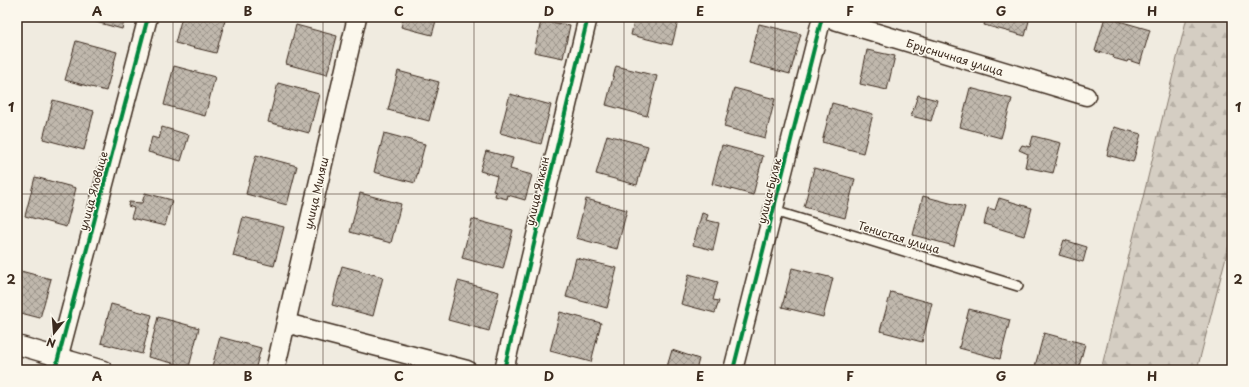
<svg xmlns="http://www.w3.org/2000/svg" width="1249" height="387" font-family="'Playpen Sans',sans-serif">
<defs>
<pattern id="forest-firs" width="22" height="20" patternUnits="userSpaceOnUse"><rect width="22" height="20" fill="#d5cec3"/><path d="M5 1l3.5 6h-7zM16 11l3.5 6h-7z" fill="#b8b1a7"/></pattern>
<pattern id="building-cross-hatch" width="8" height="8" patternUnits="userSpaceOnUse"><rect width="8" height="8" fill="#c0b8ad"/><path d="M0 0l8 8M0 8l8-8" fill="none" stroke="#9d968c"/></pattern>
</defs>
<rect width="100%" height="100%" fill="#f0ebe0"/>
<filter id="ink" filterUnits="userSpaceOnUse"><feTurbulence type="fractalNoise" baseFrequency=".025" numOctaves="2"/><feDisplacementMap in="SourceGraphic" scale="8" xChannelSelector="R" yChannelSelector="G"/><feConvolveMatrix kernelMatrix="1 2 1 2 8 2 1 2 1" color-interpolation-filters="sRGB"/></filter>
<g filter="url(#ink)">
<polygon fill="url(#forest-firs)" stroke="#887c70" points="1187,17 1232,17 1232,233 1197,370 1101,370"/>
<g fill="url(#building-cross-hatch)" stroke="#3b2a1e">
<polygon points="81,17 125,17 122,29 81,18"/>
<polygon points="182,17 226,17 216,53 175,43"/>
<polygon points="404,17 437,17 432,35 401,27"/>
<polygon points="635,17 679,17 672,45 631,35"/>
<polygon points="986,17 1030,17 1025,36 984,25"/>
<polygon points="1105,17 1150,30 1140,64 1128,60 1127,62 1113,58 1114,56 1095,51"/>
<polygon points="541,21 570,25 563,58 534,52"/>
<polygon points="759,24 801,34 790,74 749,63"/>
<polygon points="296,25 337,36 327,75 286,64"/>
<polygon points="76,41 117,52 106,91 65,80"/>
<polygon points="867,50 895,56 887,90 860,84"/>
<polygon points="174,66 215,77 205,116 164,105"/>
<polygon points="616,66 657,76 647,116 606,105"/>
<polygon points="398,71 439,82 429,121 388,110"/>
<polygon points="278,83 319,94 309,133 268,122"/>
<polygon points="734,88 775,99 765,138 724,127"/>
<polygon points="970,88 1012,99 1001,138 960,127"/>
<polygon points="510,94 551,105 541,144 500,133"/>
<polygon points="918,95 937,100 931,121 911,116"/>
<polygon points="53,100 94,111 84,150 43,139"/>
<polygon points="832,103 873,114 863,153 822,142"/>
<polygon points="162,127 189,135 181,161 148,152 152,137 159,139"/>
<polygon points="1114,127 1141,134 1133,162 1107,155"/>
<polygon points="384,133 425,144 415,183 374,172"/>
<polygon points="607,135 648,146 637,185 596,174"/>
<polygon points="1033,136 1061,143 1053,173 1025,167 1028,154 1019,150 1022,145 1030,147"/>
<polygon points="722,145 763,156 753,195 712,184"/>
<polygon points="486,151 513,158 510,169 532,175 525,200 508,195 507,199 495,196 496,192 493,191 497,176 480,171"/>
<polygon points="256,155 297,166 287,205 246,194"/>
<polygon points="814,168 855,179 845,218 804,207"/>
<polygon points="35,177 76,188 66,227 25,216"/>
<polygon points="145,193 172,200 165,226 131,218 134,208 128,206 129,202 142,203"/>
<polygon points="360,193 401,204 391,243 350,232"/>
<polygon points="923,196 965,207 954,246 913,235"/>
<polygon points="999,198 1032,208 1024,236 984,224 988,208 995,210"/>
<polygon points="586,199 627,210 617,249 576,238"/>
<polygon points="702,213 708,215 706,220 719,223 713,250 693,245"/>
<polygon points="243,217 284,227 274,266 233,256"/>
<polygon points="472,219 513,230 503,269 462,258"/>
<polygon points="1064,240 1087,247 1083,262 1059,255"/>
<polygon points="576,258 617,268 607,308 566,297"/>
<polygon points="342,266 383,277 373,316 332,305"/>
<polygon points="792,268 833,278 823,317 782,307"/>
<polygon points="17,270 51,279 40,318 17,312"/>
<polygon points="689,274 718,282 713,300 719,301 715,313 681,304"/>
<polygon points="458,281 499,292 489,331 448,320"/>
<polygon points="891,292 932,303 922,342 880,331"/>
<polygon points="111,304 152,315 142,354 101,343"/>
<polygon points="969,309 1010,320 1000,359 959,348"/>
<polygon points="560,312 601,323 591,362 550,351"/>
<polygon points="158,317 199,328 189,367 148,357"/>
<polygon points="1044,333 1085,344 1078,370 1034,370"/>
<polygon points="220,337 261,348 255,370 211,370"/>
<polygon points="672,350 699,359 696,370 666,370"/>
</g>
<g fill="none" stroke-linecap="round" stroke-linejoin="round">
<g stroke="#3b2a1e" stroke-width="12">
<polyline id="service" points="774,211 1018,286"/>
</g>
<g stroke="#3b2a1e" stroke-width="21">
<g id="minor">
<polyline points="824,17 1086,96"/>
<polyline points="286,323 467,370"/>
<polyline points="17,345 103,370"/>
<polyline points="55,370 148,17"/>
<polyline points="275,370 357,17"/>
<polyline points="504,370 588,17"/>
<polyline points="733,370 822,17"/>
</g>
</g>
<use href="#service" stroke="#fbf7ec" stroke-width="9"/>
<use href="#minor" stroke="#fbf7ec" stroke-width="18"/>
<g stroke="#fbf7ec" stroke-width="6">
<g id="cycleway">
<polyline points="55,370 148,17"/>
<polyline points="504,370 588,17"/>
<polyline points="733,370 822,17"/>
</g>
</g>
<use href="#cycleway" stroke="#00873e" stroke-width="4"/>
</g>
</g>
<path fill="none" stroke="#3b2a1e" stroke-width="1" stroke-opacity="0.55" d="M173 17V370M323 17V370M474 17V370M624 17V370M775 17V370M926 17V370M1076 17V370M17 194H1232"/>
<g text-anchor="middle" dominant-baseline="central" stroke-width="3" stroke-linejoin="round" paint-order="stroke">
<g font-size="11" fill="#3b2a1e" stroke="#fbf7ec">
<text transform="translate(955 57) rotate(17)">Брусничная улица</text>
<text transform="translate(93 191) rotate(-75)">улица Яловице</text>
<text transform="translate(537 191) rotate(-77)">улица Ялкын</text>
<text transform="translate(769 191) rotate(-76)">улица Буляк</text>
<text transform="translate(316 193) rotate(-77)">улица Миляш</text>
<text transform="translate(899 237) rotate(17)">Тенистая улица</text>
</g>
</g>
<rect width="1249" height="387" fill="none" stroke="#fbf7ec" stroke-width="44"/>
<g transform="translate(54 333) rotate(197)" stroke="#fbf7ec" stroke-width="3" paint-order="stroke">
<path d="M0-3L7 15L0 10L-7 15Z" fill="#3b2a1e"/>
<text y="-6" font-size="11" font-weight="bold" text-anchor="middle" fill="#3b2a1e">N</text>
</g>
<rect x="22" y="22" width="1205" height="343" fill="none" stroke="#3b2a1e" stroke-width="1.5"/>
<g font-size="13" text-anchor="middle" font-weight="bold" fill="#3b2a1e">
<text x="97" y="16">A</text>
<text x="248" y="16">B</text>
<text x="399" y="16">C</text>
<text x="549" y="16">D</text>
<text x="700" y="16">E</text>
<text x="850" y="16">F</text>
<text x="1001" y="16">G</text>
<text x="1152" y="16">H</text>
<text x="11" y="112">1</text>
<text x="1238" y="112">1</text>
<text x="11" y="284">2</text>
<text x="1238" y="284">2</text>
<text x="97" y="381">A</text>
<text x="248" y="381">B</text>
<text x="399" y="381">C</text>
<text x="549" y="381">D</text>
<text x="700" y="381">E</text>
<text x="850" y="381">F</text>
<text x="1001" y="381">G</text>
<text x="1152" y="381">H</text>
</g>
</svg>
